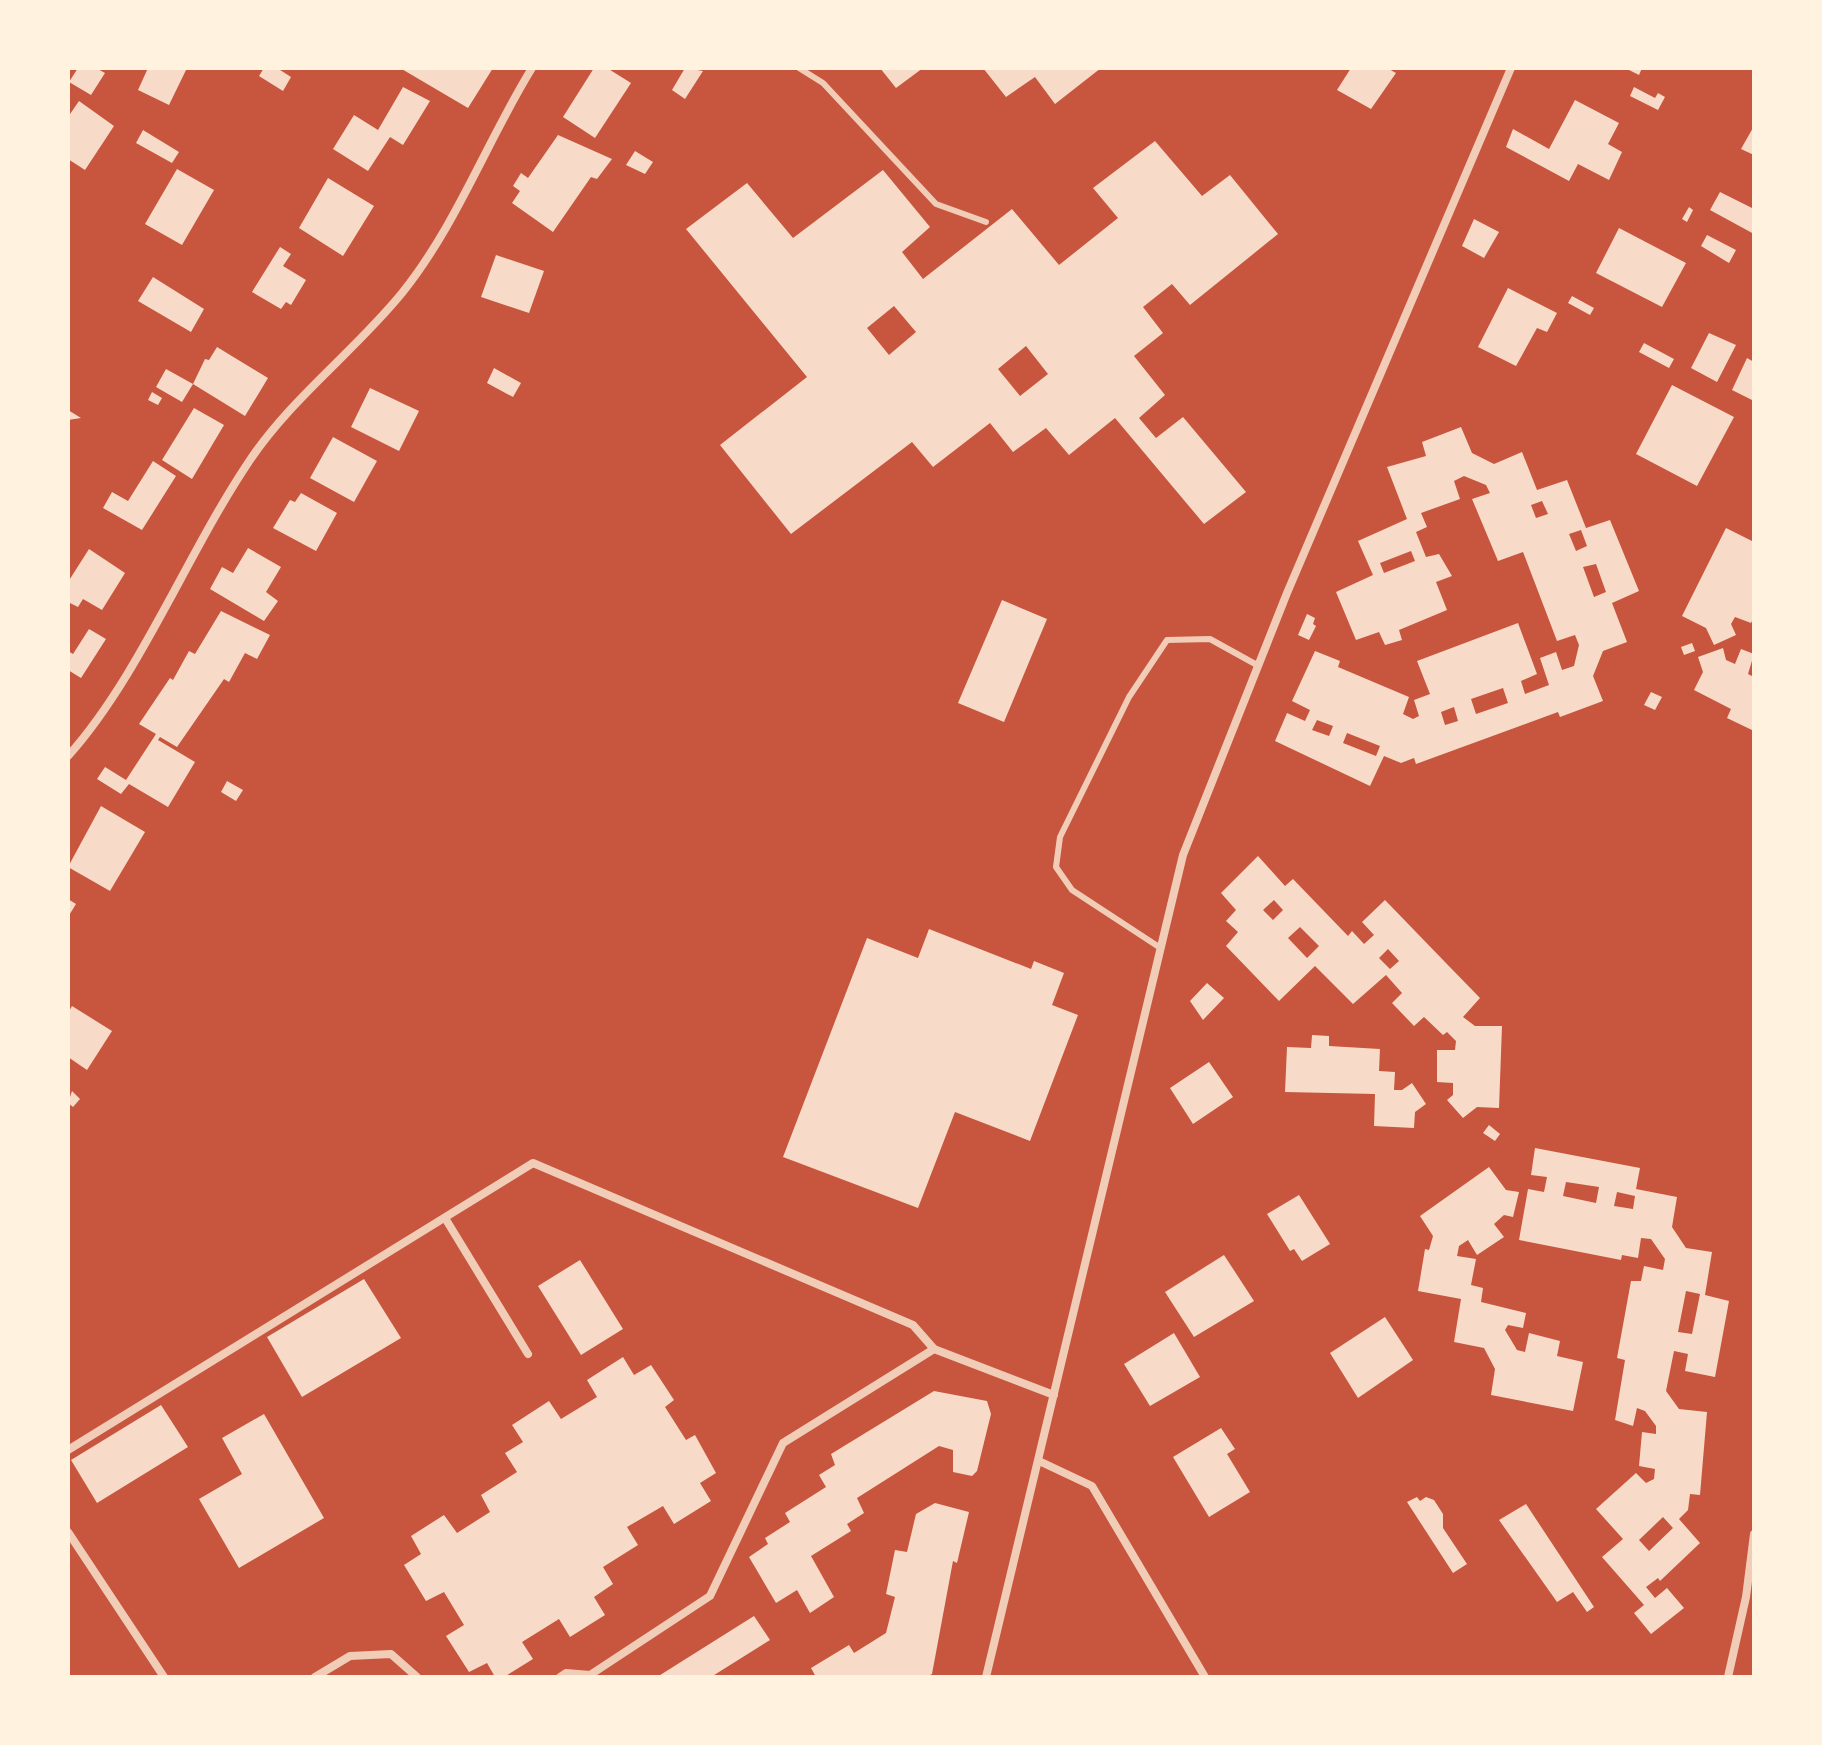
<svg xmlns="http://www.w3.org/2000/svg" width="1822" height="1745" font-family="Ubuntu,sans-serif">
<rect width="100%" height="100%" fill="#c8553d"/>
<g fill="#f7dbc8" fill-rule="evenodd">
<polygon points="78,68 96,68 105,73 91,95 69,82"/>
<polygon points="148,68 187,68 169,105 138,90"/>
<polygon points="264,68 277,68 291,77 283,91 259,76"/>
<polygon points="400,68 493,68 468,108"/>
<polygon points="594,68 607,68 631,83 595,138 563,117"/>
<polygon points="685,68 703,71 685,99 672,90"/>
<polygon points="880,68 923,68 896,88"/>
<polygon points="983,68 1101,68 1055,104 1035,77 1006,97"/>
<polygon points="1351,68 1387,68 1396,73 1371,109 1337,90"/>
<polygon points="1625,68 1642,68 1639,75"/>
<polygon points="403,87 430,101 403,145 390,137 368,171 333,149 354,115 378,130"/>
<polygon points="1634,87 1655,98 1658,93 1665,97 1658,110 1630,96"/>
<polygon points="1575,100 1619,123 1608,144 1622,152 1609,180 1578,164 1569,181 1506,147 1513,129 1549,149"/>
<polygon points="79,101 114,126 85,170 68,159 68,117"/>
<polygon points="1754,126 1754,155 1741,149"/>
<polygon points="143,130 179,152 172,163 136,143"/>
<polygon points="558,135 612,159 597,179 591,177 553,232 512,203 520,191 513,186 521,173 528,178"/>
<path d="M1155 141 1202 196 1230 175 1278 234 1190 305 1172 284 1143 307 1163 333 1134 356 1165 395 1139 418 1156 438 1183 417 1246 492 1204 524 1115 418 1069 455 1046 428 1013 452 990 423 933 467 912 442 791 534 720 445 807 377 686 229 747 183 793 238 883 170 930 227 902 252 923 279 1012 209 1059 265 1118 218 1093 188ZM894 306 916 332 889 355 867 328ZM1026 346 1048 374 1020 396 998 369Z"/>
<polygon points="635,151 653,162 645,174 626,165"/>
<polygon points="177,169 214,190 182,245 145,224"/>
<polygon points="328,178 374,206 343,256 299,228"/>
<polygon points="1720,192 1754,209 1754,234 1710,210"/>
<polygon points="1689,207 1693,210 1687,222 1682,219"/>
<polygon points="1474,219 1499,232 1484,258 1462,246"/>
<polygon points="1619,228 1686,263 1662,307 1596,273"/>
<polygon points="1707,235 1736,250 1729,263 1701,246"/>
<polygon points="280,247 291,254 283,266 306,280 291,305 286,302 281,309 252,292"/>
<polygon points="496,255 544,271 529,313 481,297"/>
<polygon points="153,277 204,309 191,332 138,301"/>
<polygon points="1508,288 1557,313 1547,332 1537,328 1516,366 1478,347"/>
<polygon points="1572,296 1594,308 1590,315 1568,303"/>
<polygon points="1709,333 1736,345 1717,382 1691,368"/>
<polygon points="1644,343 1674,359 1669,368 1639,352"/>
<polygon points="217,347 268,378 245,416 193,384 182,402 156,387 166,369 193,384 205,359 209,360"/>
<polygon points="1747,358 1754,362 1754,401 1732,390"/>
<polygon points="494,368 521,383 513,397 487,383"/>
<polygon points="1672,385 1734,417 1697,486 1636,454"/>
<polygon points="370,388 419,411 399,451 351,427"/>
<polygon points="152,392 162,398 158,405 148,400"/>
<polygon points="194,408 224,425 192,479 162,460"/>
<polygon points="68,410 81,418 68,420"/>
<path d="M1461 427 1472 453 1494 464 1522 452 1537 490 1567 480 1586 528 1610 520 1639 591 1612 603 1627 642 1603 651 1593 676 1603 701 1560 717 1558 712 1416 764 1414 758 1401 763 1384 756 1370 786 1275 741 1287 713 1305 721 1310 710 1292 701 1315 651 1340 661 1338 667 1409 697 1403 714 1413 719 1419 716 1414 700 1430 694 1417 661 1518 623 1537 674 1521 681 1525 694 1549 685 1540 658 1556 652 1562 670 1574 666 1579 645 1575 635 1557 641 1523 552 1498 561 1472 499 1490 493 1486 485 1464 476 1454 481 1460 499 1421 513 1427 527 1416 532 1426 557 1439 554 1452 576 1436 582 1447 610 1399 630 1402 640 1385 645 1379 632 1356 640 1336 592 1373 575 1358 541 1407 519 1387 467 1426 456 1422 442ZM1542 501 1548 514 1536 518 1531 505ZM1581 530 1587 546 1576 551 1569 534ZM1411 551 1415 561 1384 573 1380 563ZM1596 564 1606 592 1594 597 1583 567ZM1503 688 1508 703 1476 714 1471 699ZM1454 707 1458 721 1445 725 1441 712ZM1317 720 1333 726 1329 736 1312 730ZM1347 733 1380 746 1376 756 1343 743Z"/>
<polygon points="333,437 377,461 354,502 310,478"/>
<polygon points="153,461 176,476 142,530 103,508 112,492 128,501"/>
<polygon points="301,493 337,513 316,551 273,528 290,500 295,502"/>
<polygon points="1726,528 1754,542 1754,617 1751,623 1735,617 1731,624 1736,635 1714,645 1706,628 1682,616"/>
<polygon points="248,548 281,567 266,592 278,601 264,621 210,589 222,567 233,573"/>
<polygon points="89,549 125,573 102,610 83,599 78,607 68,602 68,582"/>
<polygon points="1002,600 1047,619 1004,722 958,703"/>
<polygon points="221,611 270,635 257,659 245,653 229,682 224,679 177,747 160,737 158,740 195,762 168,807 129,784 121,794 97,779 105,767 126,780 156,734 139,724 170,678 173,680 189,651 195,654"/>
<polygon points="1307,614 1315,618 1313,624 1316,626 1309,640 1298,635"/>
<polygon points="89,629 106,639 81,678 68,670 68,651 73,654"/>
<polygon points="1692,643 1695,651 1684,655 1681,647"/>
<polygon points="1723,648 1726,660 1735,664 1741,649 1754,654 1748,674 1754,677 1754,731 1727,718 1731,709 1694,690 1703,672 1698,657"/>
<polygon points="1651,692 1662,697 1655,710 1644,705"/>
<polygon points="227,781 243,790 236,801 221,792"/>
<polygon points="101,806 145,832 110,891 68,867"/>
<path d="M1258 856 1285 886 1293 879 1348 936 1352 931 1364 944 1374 935 1362 922 1385 900 1444 961 1480 998 1463 1017 1475 1026H1502L1499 1108 1477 1107 1463 1118 1447 1100 1453 1095V1083L1437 1082V1050H1455L1456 1041 1447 1032 1443 1035 1424 1017 1414 1026 1392 1003 1402 993 1386 975 1353 1004 1315 966 1279 1001 1226 946 1238 932 1226 921 1236 910 1221 893ZM1274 900 1283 910 1273 920 1263 910ZM1300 927 1319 946 1307 958 1288 938ZM1388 949 1399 961 1390 969 1379 958Z"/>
<polygon points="68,899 76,904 68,917"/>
<polygon points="929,929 1031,969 1034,961 1064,973 1052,1005 1078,1015 1030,1141 955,1112 918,1208 783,1157 867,938 918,958"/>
<polygon points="1207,983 1224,998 1203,1020 1190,1001"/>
<polygon points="72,1006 112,1031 87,1070 68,1057 68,1013"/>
<polygon points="1312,1035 1329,1036 1329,1046 1380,1049 1379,1071 1395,1072 1394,1090 1402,1090 1412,1083 1426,1104 1415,1112 1414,1128 1374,1126 1375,1094 1285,1092 1287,1047 1311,1048"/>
<polygon points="1209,1062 1233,1097 1193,1124 1170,1088"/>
<polygon points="72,1091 80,1099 73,1107 68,1103"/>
<polygon points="1489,1125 1500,1134 1495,1141 1483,1133"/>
<path d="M1535 1148 1640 1168 1636 1189 1677 1197 1672 1227 1686 1248 1712 1252 1705 1295 1729 1301 1715 1377 1685 1371 1688 1354 1674 1351 1666 1391 1679 1409 1707 1412 1700 1495 1690 1494 1688 1510 1679 1519 1700 1543 1660 1581 1658 1578 1646 1587 1655 1598 1667 1588 1684 1608 1651 1634 1634 1613 1644 1605 1602 1557 1623 1539 1596 1509 1636 1473 1646 1483 1654 1479 1655 1469 1639 1466 1642 1432 1656 1434V1426L1645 1411 1637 1408 1633 1426 1615 1420 1625 1360 1617 1358 1631 1281H1641L1644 1266 1663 1270 1665 1259 1651 1239 1641 1238 1638 1258 1622 1255 1621 1260 1519 1240 1528 1189 1544 1192 1547 1177 1531 1175ZM1566 1182 1599 1187 1596 1203 1563 1196ZM1617 1192 1635 1196 1633 1209 1614 1206ZM1686 1291 1700 1294 1692 1334 1678 1332ZM1663 1517 1673 1528 1649 1551 1639 1540Z"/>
<polygon points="1489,1167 1506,1190 1519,1192 1513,1217 1504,1215 1494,1224 1504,1237 1477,1255 1468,1240 1459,1246 1457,1256 1476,1259 1471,1285 1483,1288 1481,1302 1526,1313 1523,1328 1508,1325 1505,1330 1517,1350 1525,1352 1529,1333 1560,1341 1557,1356 1583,1362 1573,1411 1491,1395 1495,1369 1484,1348 1454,1342 1461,1299 1418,1291 1425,1249 1429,1250 1433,1236 1420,1216"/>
<polygon points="1299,1195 1330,1244 1302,1261 1294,1249 1290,1251 1267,1214"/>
<polygon points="1224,1255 1254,1301 1194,1337 1165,1292"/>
<polygon points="580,1260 623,1329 581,1355 538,1286"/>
<polygon points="364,1279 401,1338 302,1397 267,1337"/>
<polygon points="1385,1317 1413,1360 1358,1398 1330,1353"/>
<polygon points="1174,1333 1200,1377 1150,1406 1124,1364"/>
<polygon points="623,1357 634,1375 651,1365 674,1400 665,1407 686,1440 695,1435 716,1473 700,1483 711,1501 674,1524 663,1506 627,1527 638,1545 603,1567 613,1584 594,1597 605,1615 570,1637 559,1619 522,1642 533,1659 504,1677 495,1677 487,1663 469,1672 446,1636 464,1625 444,1592 426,1601 404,1565 421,1554 411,1536 444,1515 457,1533 490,1512 481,1495 517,1472 505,1453 523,1442 512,1425 549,1401 561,1419 597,1397 587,1380"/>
<polygon points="934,1391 987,1401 991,1414 977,1471 972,1476 953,1472 953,1450 939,1446 857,1498 864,1513 847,1524 851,1531 811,1556 834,1597 810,1613 797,1590 776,1603 749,1557 768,1544 765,1538 790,1522 785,1513 826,1487 819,1475 835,1465 831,1454"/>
<polygon points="161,1405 188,1447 97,1503 71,1460"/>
<polygon points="264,1414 324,1518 239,1568 199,1499 242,1474 222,1438"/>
<polygon points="1221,1428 1235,1449 1227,1454 1250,1492 1209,1517 1173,1457"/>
<polygon points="1417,1497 1420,1501 1426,1497 1434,1500 1443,1514 1443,1528 1467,1564 1453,1573 1407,1502"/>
<polygon points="935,1503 969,1512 957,1563 953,1561 932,1674 926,1677 816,1677 811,1668 849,1645 854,1653 886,1633 895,1597 886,1594 895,1550 907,1552 916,1514"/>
<polygon points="1526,1504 1594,1607 1587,1612 1573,1592 1557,1602 1499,1520"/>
<polygon points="754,1616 770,1640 711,1677 657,1677"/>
</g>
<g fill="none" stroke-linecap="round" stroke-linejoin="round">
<g stroke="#f1ccb7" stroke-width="6">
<polyline points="799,68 823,83 936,204 986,222"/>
<polyline points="1159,947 1072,890 1056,867 1060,837 1129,697 1167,640 1210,639 1257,665"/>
</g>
<g stroke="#f1ccb7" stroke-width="8">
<path d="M68 756C139 677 187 554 248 463 290 399 354 352 402 293 456 226 487 141 532 68"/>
<polyline points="445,1218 528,1354"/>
<polyline points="68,1450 533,1163 913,1325 934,1349 1054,1395"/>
<polyline points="1039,1461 1092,1486 1205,1677"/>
<polyline points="68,1532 164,1677"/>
<polyline points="315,1677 350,1656 391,1654 417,1677"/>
<polyline points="560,1677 566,1673 590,1675 710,1596 783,1443 934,1349"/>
<polyline points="986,1677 1183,855 1287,593 1511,68"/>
<polyline points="1728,1677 1746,1597 1754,1534"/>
</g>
</g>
<rect width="1822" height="1745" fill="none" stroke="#fff3e0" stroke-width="140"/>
</svg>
